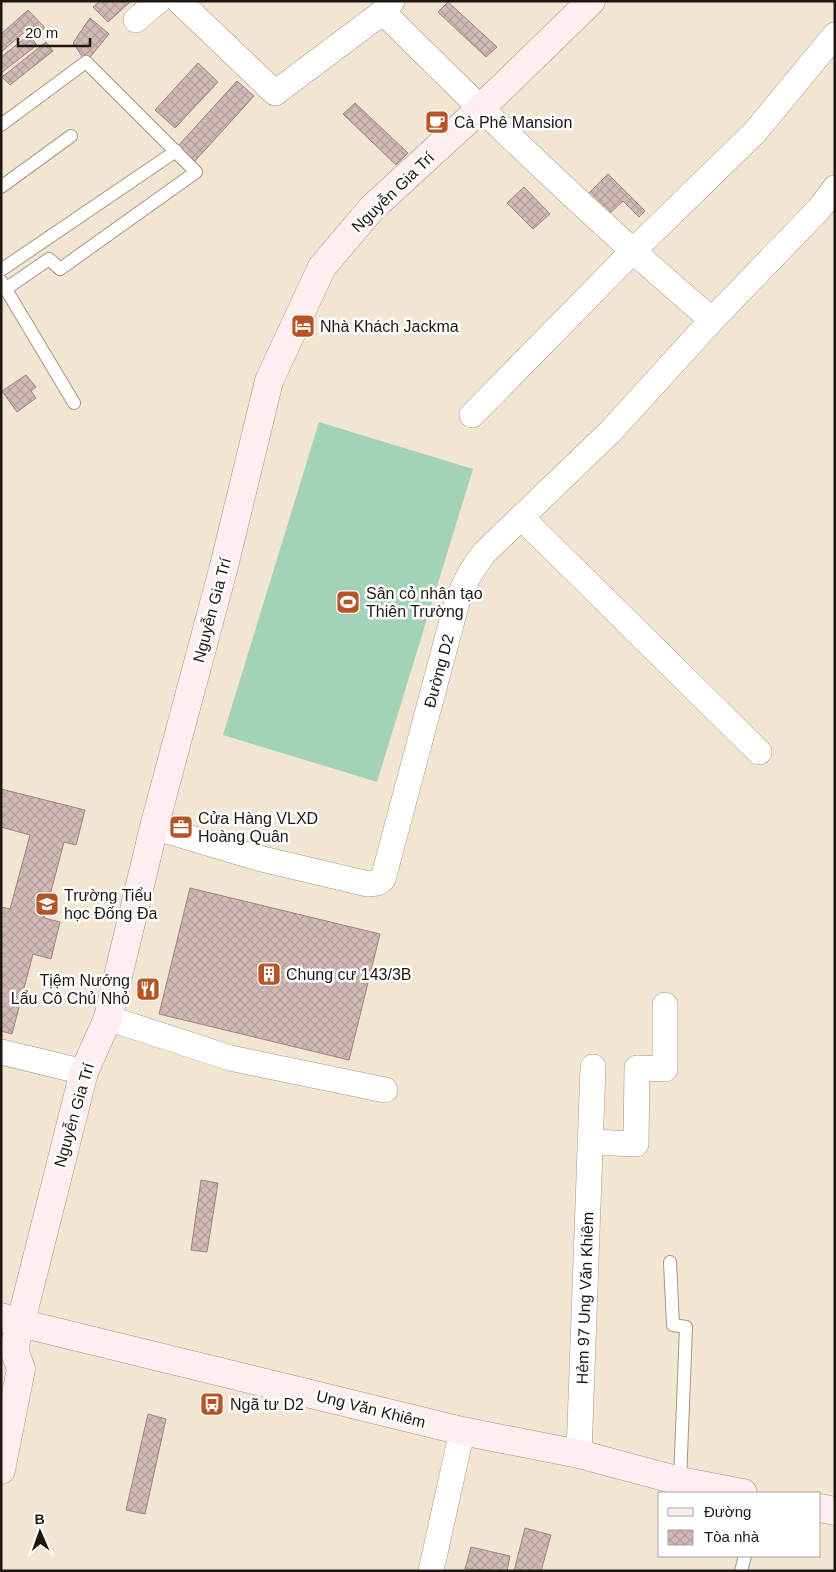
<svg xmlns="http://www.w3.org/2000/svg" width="836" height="1572" font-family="Arial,sans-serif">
<defs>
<pattern id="building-cross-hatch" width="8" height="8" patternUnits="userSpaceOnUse" patternTransform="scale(1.25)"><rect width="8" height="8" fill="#d2b9b6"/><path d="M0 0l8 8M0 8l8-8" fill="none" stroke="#b49e9b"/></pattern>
</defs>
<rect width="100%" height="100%" fill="#f2e5d2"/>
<polygon fill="#a3d3b7" points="319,422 473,469 377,782 223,735"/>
<g fill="url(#building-cross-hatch)" stroke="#9c8582">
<polygon points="100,1 128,1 129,3 108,22 93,7"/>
<polygon points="448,2 497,47 486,57 438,12"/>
<polygon points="28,10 45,28 35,37 28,29 1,52 1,34"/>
<polygon points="90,18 109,34 86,62 73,43"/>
<polygon points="29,35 37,45 1,73 1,57"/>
<polygon points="46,42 53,51 10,85 2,77"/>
<polygon points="198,63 218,82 175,128 155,110"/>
<polygon points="237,81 254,96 195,161 178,146"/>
<polygon points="355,103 408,153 396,165 343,114"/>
<polygon points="608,174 645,211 639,217 623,201 608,215 588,194"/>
<polygon points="524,187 550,214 533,229 507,203"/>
<polygon points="26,375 36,387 31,391 36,398 17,412 2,391"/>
<polygon points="1,789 85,810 76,845 64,842 44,918 60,922 51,959 33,954 12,1034 1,1031 1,907 10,909 30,835 1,827"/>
<polygon points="190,888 380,934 349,1060 159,1014"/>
<polygon points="201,1180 218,1183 207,1252 191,1250"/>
<polygon points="148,1414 166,1419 145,1514 126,1510"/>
<polygon points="525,1528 551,1535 541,1571 514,1571"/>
<polygon points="471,1547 510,1556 507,1571 465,1569"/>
</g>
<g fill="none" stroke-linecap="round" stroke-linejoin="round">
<g stroke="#a39785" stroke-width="14">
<g id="lane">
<polyline points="1,125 86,62 196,172 60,269 49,259 7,288"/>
<polyline points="1,187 71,136"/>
<polyline points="1,270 176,151"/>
<polyline points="1,281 74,403"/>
<polyline points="670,1262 673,1325 686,1327 680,1481"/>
<polyline points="741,1571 745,1556"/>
</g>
</g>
<g stroke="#a39785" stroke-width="26">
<g id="street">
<polyline points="179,1 275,93 383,12 392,1"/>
<path d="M383 12C489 118 597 222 712 320"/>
<polyline points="136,20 158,1"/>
<polyline points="472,415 632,252 755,132 835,35"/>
<polyline points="521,517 759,752"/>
<path d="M154 827 258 858 368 884 377 883 383 879 457 602C464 583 472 568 485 552L610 432 712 320 819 209 835 188"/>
<polyline points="108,1018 230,1058 385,1090"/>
<polyline points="1,1052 84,1072"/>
<polyline points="591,1142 636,1144 637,1068 665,1069 665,1005"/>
<polyline points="579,1454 593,1067"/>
<polyline points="431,1571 462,1431"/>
</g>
</g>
<g stroke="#a39785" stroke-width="29">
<g id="secondary">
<polyline points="1,1317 20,1323 462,1431 579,1454 680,1481 743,1493"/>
<polyline points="14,1349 84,1072 108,1018 154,827 224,566 269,381 322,267 372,208 480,109 591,1"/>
<polyline points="1,1470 21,1369 14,1349"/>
<polyline points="820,1508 835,1511"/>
</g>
</g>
<use href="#lane" stroke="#fff" stroke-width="12"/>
<use href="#street" stroke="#fff" stroke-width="25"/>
<use href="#secondary" stroke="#feeef0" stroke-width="28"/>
</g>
<defs>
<g id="cafe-square" transform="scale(1.25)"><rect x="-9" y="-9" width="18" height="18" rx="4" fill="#b85326" stroke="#fff"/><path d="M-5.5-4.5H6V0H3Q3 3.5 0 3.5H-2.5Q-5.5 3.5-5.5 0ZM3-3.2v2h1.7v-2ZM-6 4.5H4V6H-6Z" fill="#fff"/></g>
<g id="hotel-square" transform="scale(1.25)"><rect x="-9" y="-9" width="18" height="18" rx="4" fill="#b85326" stroke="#fff"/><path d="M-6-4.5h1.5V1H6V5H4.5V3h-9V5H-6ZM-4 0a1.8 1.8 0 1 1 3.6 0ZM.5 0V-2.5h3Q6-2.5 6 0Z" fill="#fff"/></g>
<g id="stadium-square" transform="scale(1.25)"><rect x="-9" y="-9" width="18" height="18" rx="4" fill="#b85326" stroke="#fff"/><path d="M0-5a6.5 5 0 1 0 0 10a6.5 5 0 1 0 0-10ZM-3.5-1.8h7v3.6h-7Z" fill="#fff"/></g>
<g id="office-square" transform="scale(1.25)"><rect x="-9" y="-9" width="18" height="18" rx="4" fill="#b85326" stroke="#fff"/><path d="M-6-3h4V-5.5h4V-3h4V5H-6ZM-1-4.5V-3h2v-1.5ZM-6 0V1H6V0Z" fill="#fff"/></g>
<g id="school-square" transform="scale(1.25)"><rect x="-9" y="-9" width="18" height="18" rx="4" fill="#b85326" stroke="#fff"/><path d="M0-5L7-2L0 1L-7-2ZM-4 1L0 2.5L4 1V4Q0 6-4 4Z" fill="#fff"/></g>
<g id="building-square" transform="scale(1.25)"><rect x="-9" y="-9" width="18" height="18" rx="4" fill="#b85326" stroke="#fff"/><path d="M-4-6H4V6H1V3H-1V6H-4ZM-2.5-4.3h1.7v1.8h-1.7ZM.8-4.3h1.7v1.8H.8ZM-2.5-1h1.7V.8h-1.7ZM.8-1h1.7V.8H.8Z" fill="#fff"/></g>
<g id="restaurant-square" transform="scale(1.25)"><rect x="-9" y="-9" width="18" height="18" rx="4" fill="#b85326" stroke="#fff"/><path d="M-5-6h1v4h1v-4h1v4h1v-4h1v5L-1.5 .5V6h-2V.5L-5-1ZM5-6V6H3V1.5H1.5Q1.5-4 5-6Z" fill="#fff"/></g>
<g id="bus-square" transform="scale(1.25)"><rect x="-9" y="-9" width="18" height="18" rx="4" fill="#b85326" stroke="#fff"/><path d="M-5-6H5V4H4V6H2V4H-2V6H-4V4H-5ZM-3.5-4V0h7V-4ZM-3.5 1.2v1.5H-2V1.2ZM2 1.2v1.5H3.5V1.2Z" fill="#fff"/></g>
</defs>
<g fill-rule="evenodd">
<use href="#cafe-square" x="437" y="122"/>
<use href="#hotel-square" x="303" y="326"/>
<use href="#stadium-square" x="348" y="602"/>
<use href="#office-square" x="181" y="827"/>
<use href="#school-square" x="47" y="904"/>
<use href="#building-square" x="269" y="974"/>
<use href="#restaurant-square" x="148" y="989"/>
<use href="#bus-square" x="212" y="1404"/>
</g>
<g text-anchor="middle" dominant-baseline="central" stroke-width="5" stroke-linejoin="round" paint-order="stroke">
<g font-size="16" fill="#1d1812" stroke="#fff" text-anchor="start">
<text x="454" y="122">Cà Phê Mansion</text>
<text x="320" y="326">Nhà Khách Jackma</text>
<text x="366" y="593">Sân cỏ nhân tạo<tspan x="366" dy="18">Thiên Trường</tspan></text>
<text x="198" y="818">Cửa Hàng VLXD<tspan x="198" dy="18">Hoàng Quân</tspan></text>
<text x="64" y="895">Trường Tiểu<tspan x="64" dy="18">học Đống Đa</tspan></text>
<text x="286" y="974">Chung cư 143/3B</text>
<text x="130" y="980" text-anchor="end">Tịệm Nướng<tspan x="130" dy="18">Lẩu Cô Chủ Nhỏ</tspan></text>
<text x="230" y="1404">Ngã tư D2</text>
</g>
<g font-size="16" fill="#1d1812" stroke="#fff">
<text transform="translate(393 192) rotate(-44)">Nguyễn Gia Trí</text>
<text transform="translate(212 610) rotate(-75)">Nguyễn Gia Trí</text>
<text transform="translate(439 671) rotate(-75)">Đường D2</text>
<text transform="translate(74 1115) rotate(-74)">Nguyễn Gia Trí</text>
<text transform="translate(585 1298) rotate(-88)">Hẻm 97 Ung Văn Khiêm</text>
<text transform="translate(371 1409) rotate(14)">Ung Văn Khiêm</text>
</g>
</g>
<rect width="836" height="1572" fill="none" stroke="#1d1812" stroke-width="5"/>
<rect x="658" y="1492" width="162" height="65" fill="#ffffff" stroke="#a5a3a0"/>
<rect x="668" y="1508" width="25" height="8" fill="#feeef0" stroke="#a5a3a0"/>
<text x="704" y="1517" font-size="15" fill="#1d1812">Đường</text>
<rect x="668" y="1530" width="25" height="15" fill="url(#building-cross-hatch)" stroke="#a5a3a0"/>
<text x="704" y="1542" font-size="15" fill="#1d1812">Tòa nhà</text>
<g transform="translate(40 1532) rotate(358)" stroke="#ffffff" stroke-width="4" paint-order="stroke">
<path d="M0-4L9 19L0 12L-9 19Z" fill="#1d1812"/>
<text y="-8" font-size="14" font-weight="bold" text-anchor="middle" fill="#1d1812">B</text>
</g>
<path d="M18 38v8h72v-8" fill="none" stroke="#1d1812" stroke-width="2.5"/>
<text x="25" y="38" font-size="15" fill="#1d1812" stroke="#ffffff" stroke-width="4" paint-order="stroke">20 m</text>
</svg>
